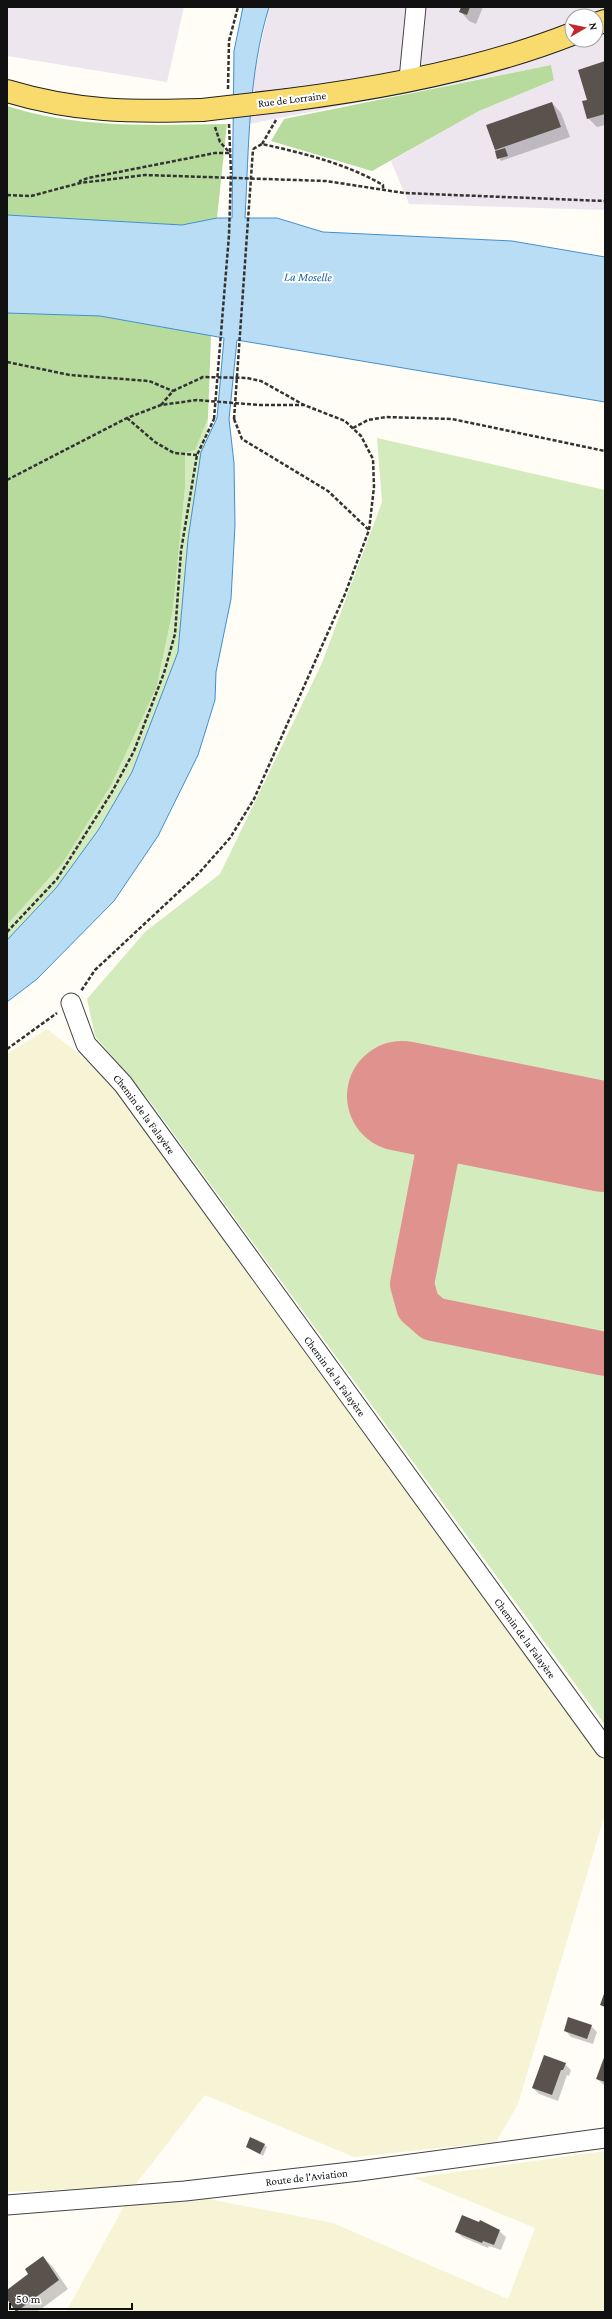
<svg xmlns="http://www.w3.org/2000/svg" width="612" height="2319" font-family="'Crimson Pro',serif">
<rect width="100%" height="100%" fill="#fffdf5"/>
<g fill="#eee6ef" fill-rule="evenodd">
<polygon points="7,7 184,7 167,82 7,56"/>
<path d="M269 7H605V210L409 204 391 161 479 111 554 80 551 65 249 124 254 77ZM572 16H596V40H572Z"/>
</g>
<polygon fill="#f6f4d4" points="47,1029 110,1078 605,1755 605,1814 518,2104 496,2142 354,2157 205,2095 135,2185 333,2223 508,2299 535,2228 414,2178 605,2151 605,2312 66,2312 135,2186 7,2192 7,1054"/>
<g fill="#d3ebbd">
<polygon points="208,418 207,436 201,452 188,539 178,652 132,772 99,829 56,888 7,940 7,925 62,864 157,686 173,609 185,488 185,453"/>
<polygon points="377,438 605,490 605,1725 149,1100 95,1036 87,999 145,932 220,874 322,663 382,502"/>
</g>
<g fill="#b7db9d">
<polygon points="551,65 554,80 479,111 372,171 271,141 284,119"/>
<path d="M7 106C80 129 152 125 227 124L217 218 182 225 7 215Z"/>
<polygon points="7,313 100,316 211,335 208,418 195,450 185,453 185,488 173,609 157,686 111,785 62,864 7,925"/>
</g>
<path fill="#baddf6" stroke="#4090ce" d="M243 7H269C248 75 249 147 245 218H277L323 232 512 241 605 257V402L237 340 229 419 234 463 235 525 231 599 216 672 215 700 198 755 158 836 114 901 37 979 7 1002V940L56 888 99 829 132 772 178 652 188 539 201 452 217 418 224 338 100 316 7 313V215L182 225 217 218H232L234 51Z"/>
<g fill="#0003">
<polygon points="462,7 483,7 476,24 469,21 460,11"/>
<polygon points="605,62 605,125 597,127 588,118 588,100"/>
<polygon points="552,103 561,113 570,137 501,161 495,150"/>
<polygon points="591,2026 597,2032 593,2044 571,2037 565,2030"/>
<polygon points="605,2058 605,2086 597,2079"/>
<polygon points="565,2064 571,2070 569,2076 567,2075 558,2101 539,2094 533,2088"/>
<polygon points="264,2144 267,2147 263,2156 247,2147"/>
<polygon points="456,2231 499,2231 506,2237 501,2250 489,2246 488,2248 462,2237"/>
<polygon points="43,2257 53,2267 68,2289 37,2312 18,2312 7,2297 7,2291 30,2274"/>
</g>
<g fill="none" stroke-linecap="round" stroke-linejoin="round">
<polyline stroke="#e0928f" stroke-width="44" points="481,1112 457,1129 437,1155 412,1284 418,1306 433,1319 605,1354"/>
<polyline stroke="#e0928f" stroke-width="110" points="402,1096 605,1137"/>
</g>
<g fill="#5a524d">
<polygon points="461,7 470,7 467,15 459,12"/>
<polygon points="605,61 605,114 587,119 582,101 587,100 578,70"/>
<polygon points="552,102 561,127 495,150 486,125"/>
<polygon points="505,148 508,156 497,159 495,151"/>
<polygon points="605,1991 605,2007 600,2005"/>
<polygon points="568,2017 592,2025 587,2039 564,2031"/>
<polygon points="544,2055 566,2063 563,2070 561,2070 552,2095 532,2088"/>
<polygon points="605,2055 605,2082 596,2079"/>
<polygon points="250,2137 265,2144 260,2154 246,2147"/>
<polygon points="462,2215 479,2222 480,2220 500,2230 494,2245 483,2241 482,2243 455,2232"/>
<polygon points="43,2256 59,2280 16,2312 7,2299 7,2290 28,2274 25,2269"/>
</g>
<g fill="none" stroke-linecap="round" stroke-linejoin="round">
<g stroke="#444" stroke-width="21">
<g id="minor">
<polyline points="409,79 416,7"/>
<path id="s1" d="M71 1003 86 1044 123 1084 605 1748"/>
<path id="s2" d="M7 2205 185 2191 359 2171 605 2138"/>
</g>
</g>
<g stroke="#222" stroke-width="24">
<g id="major">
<polyline points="596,24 605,21"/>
<path d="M7 91C77 112 130 112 202 110"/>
<path d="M288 100C383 88 483 69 572 34"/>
</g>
</g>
<g stroke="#333" stroke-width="2.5" stroke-dasharray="4 2" stroke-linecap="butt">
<polyline points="228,89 229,41 238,7"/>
<polyline points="229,124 231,173"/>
<polyline points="215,127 220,142 230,153"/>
<polyline points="262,144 276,120"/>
<path d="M253 149 262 144C303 153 347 164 383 185V189"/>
<polyline points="80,183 80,181 88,178 215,153 230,153"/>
<polyline points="7,195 31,196 80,183 145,175 326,181 404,193 605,201"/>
<polyline points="7,362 70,375 149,381 173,391"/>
<polyline points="161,405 173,391 203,377 247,378 261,381 304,405"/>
<polyline points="127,418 155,442 174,453 197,455"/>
<polyline points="234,419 242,439 328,491 369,530"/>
<polyline points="353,428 368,420 386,417 452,419 605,451"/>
<polyline points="7,480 127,418 161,405 197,400 259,405 304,405 345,421 361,436 373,459 374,487 369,530 345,594 254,799 230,838 199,873 95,970 81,991"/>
<polyline points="7,932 57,879 112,792 134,751 164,673 175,634 181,551 197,455 214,419"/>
<polyline points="7,1049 57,1013"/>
</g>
<use href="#minor" stroke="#fff" stroke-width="19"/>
<use href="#major" stroke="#f8db6c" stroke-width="22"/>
<g stroke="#222" stroke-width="24" stroke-linecap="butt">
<polyline id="major-bridge" points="202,110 288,100"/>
</g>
<g stroke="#333" stroke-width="2.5" stroke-dasharray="4 2" stroke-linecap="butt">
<polyline points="214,419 229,235 231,173"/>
<polyline points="234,419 253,149"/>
</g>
<use href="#major-bridge" stroke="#f8db6c" stroke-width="22"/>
</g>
<g text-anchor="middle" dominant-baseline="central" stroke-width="4" stroke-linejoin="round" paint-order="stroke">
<g font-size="11" fill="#111" stroke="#fff">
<text transform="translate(292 99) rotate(-7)">Rue de Lorraine</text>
<text stroke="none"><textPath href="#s1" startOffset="135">Chemin de la Falayère</textPath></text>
<text stroke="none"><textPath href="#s1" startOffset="459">Chemin de la Falayère</textPath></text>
<text stroke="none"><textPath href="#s1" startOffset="783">Chemin de la Falayère</textPath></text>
<text stroke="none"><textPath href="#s2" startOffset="301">Route de l'Aviation</textPath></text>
</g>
<g font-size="12" font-style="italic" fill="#1862a5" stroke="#fff">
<text transform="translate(308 277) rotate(1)">La Moselle</text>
</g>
</g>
<rect width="612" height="2319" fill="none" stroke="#111111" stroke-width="16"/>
<g transform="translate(584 28) rotate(81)"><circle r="19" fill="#ffffff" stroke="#a0a0a0"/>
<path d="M0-3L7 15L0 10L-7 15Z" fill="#c22829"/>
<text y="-6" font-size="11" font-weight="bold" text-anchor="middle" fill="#111111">N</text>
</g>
<path d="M10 2303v6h122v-6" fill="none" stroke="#111111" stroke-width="2"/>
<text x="16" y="2303" font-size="12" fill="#111111" stroke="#ffffff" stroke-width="3" paint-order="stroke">50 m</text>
</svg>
